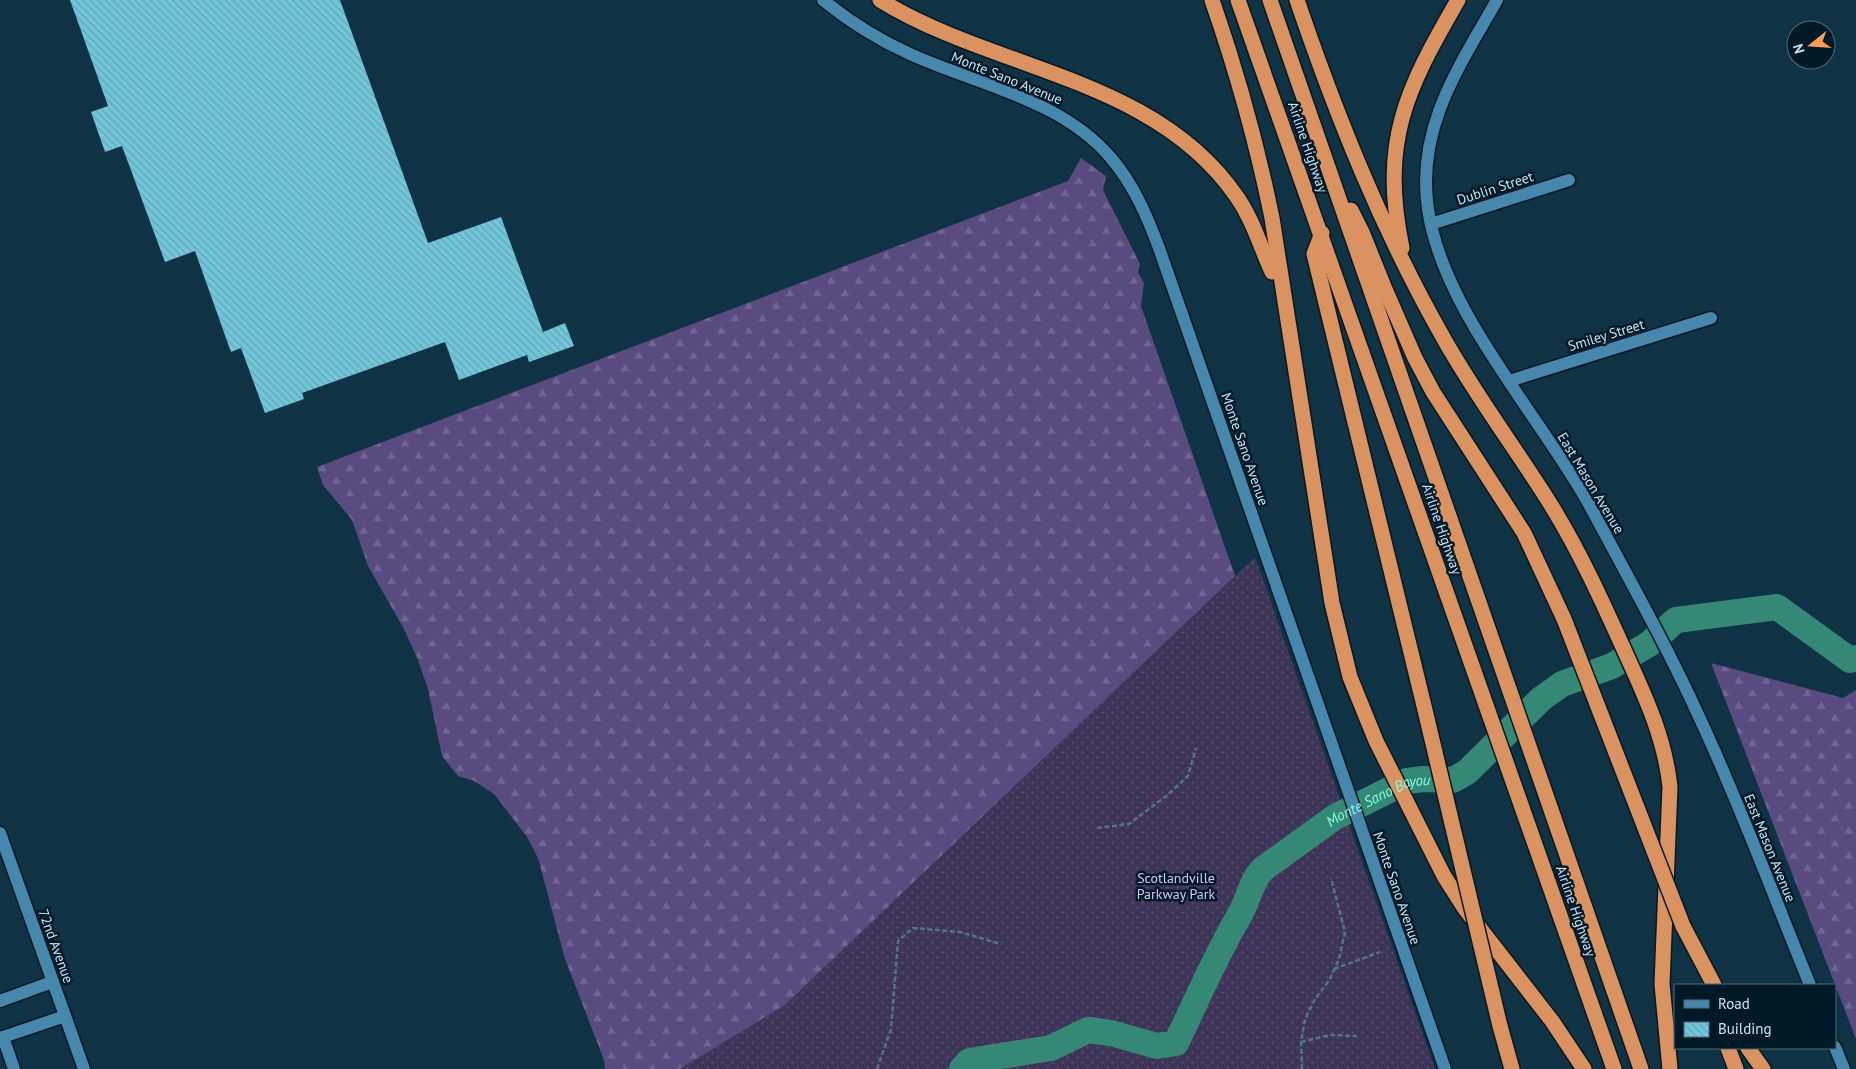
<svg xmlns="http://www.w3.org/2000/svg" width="1856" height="1069" font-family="'PT Sans',sans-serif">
<defs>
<pattern id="grass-dots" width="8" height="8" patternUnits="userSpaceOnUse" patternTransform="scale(1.25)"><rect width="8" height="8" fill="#3d3457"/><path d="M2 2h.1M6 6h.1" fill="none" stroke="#585170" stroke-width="1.8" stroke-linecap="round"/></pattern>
<pattern id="forest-firs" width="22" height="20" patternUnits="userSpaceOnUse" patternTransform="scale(1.25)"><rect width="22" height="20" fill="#594a80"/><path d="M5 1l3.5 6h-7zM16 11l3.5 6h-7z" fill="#6f6493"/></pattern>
<pattern id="building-back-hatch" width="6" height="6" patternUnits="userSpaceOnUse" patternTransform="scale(1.25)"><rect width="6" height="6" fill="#72c6da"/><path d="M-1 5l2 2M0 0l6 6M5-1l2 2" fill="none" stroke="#64a6b6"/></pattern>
</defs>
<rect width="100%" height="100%" fill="#0f3245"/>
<polygon fill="url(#grass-dots)" points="1255,557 1435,1069 680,1069 785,1005"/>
<g fill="url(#forest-firs)">
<polygon points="1081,158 1106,176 1103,190 1140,264 1138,272 1144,283 1141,306 1235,576 785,1005 680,1069 605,1069 604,1060 565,959 538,858 527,837 494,794 474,781 458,776 442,756 428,689 418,660 404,629 368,566 352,520 323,485 317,467 1068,181"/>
<polygon points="1711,663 1843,698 1856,690 1856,1039"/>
</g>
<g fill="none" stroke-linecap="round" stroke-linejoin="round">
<path stroke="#348875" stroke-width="26" id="s1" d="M962 1069 969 1061 1051 1048 1088 1030 1111 1033 1157 1046 1176 1043C1197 1000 1215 957 1239 916 1249 900 1250 882 1263 869L1335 817 1407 781 1423 779 1453 780 1467 772 1541 699 1562 684 1612 666 1649 644 1676 620 1777 607 1850 660 1856 658"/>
</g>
<polygon fill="url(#building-back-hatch)" points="70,0 340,0 428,243 501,217 543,332 565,323 574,346 529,362 527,355 459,380 445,342 302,393 304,399 265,413 241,348 231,352 195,251 165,262 122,146 105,152 91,112 108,106"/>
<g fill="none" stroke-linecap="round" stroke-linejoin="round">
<g stroke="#051924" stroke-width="15">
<g id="minor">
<path d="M823 0C850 22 879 40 910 54 978 85 1061 99 1111 158 1134 185 1147 216 1159 248L1445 1069"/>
<path d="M1497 0C1459 67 1416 128 1428 209 1443 312 1540 415 1590 506 1628 577 1668 648 1701 721 1741 807 1774 897 1810 985"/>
<polyline points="1431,224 1569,180"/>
<polyline points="1509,381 1711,318"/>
<polyline points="0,833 84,1069"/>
<polyline points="0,1001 52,982"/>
<polyline points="3,1037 14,1069"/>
<polyline points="0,1038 65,1016"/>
<polyline points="1835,1047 1844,1069"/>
</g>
</g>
<g stroke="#051924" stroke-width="18">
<g id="highway">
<path d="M880 0C995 71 1155 77 1237 197 1253 220 1260 246 1272 272"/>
<path d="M1212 0C1237 72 1257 144 1272 218L1332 603 1350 677 1376 741 1444 876 1465 909 1552 1021 1584 1069"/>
<polyline points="1238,0 1614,1069"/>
<polyline points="1270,0 1641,1069"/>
<path d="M1297 0C1337 117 1382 230 1444 339 1476 396 1516 449 1551 505 1580 552 1603 603 1626 654 1646 698 1665 739 1670 787L1662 984 1670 1069"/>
<polyline points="1351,210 1362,232 1385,289 1415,358 1433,392 1524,533 1564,619"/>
<polyline points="1322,233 1314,254 1425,710"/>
<path d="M1402 248C1380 141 1406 90 1458 0"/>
<polyline points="1683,926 1714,985"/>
<polyline points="1500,1026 1512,1069"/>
<polyline points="1728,1048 1736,1069"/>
<polyline points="1748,1048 1763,1069"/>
</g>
</g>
<g stroke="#527487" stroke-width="2.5" stroke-dasharray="5 2.5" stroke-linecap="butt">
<polyline points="1097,828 1129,824 1165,797 1188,776 1196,748"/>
<polyline points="1334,969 1380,952"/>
<polyline points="1301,1042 1330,1035 1357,1036"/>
<polyline points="877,1069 891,1029 898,941 913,928 960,932 1001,944"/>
<polyline points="1302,1069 1301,1042 1305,1019 1315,999 1330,979 1339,959 1345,932 1331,878"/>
</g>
<use href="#minor" stroke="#4687ab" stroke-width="12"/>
<use href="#highway" stroke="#d99260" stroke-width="15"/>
<g stroke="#051924" stroke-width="18" stroke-linecap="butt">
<g id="highway-bridge">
<polyline points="1564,619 1683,926"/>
<polyline points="1425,710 1500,1026"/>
</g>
</g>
<use href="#highway-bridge" stroke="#d99260" stroke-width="15"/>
</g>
<g text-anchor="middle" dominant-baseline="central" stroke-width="5" stroke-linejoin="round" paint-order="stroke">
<g font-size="14" fill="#c6e6fa" stroke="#001927">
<text transform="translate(1007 78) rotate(22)">Monte Sano Avenue</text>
<text transform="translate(1308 147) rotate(71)">Airline Highway</text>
<text transform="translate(1495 188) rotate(-18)">Dublin Street</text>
<text transform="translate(1606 335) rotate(-17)">Smiley Street</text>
<text transform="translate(1245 449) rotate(71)">Monte Sano Avenue</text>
<text transform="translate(1591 483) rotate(59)">East Mason Avenue</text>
<text transform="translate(1442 529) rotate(71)">Airline Highway</text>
<text transform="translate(1770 848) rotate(68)">East Mason Avenue</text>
<text transform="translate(1397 888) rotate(71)">Monte Sano Avenue</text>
<text transform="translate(1576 911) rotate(71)">Airline Highway</text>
<text transform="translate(56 946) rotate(70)">72nd Avenue</text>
</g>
<g font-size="14" fill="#d4c8fb" stroke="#001927">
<text x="1176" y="878">Scotlandville<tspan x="1176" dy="16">Parkway Park</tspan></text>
</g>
<g font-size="15" font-style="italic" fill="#85fcde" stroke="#001927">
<text stroke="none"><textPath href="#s1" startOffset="556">Monte Sano Bayou</textPath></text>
</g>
</g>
<rect x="1674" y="984" width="162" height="65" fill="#001927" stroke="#4f6b7b"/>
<rect x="1684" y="1000" width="25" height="8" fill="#4687ab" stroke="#4f6b7b"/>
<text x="1718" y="1009" font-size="15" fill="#c6e6fa">Road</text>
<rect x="1684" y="1022" width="25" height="15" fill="url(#building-back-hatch)" stroke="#4f6b7b"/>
<text x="1718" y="1034" font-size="15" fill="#c6e6fa">Building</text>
<g transform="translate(1811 45) rotate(253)"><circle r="24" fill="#001927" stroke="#4f6b7b"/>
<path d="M0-4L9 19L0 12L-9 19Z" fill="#fd9d55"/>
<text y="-8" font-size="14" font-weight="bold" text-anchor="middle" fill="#c6e6fa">N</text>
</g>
</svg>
